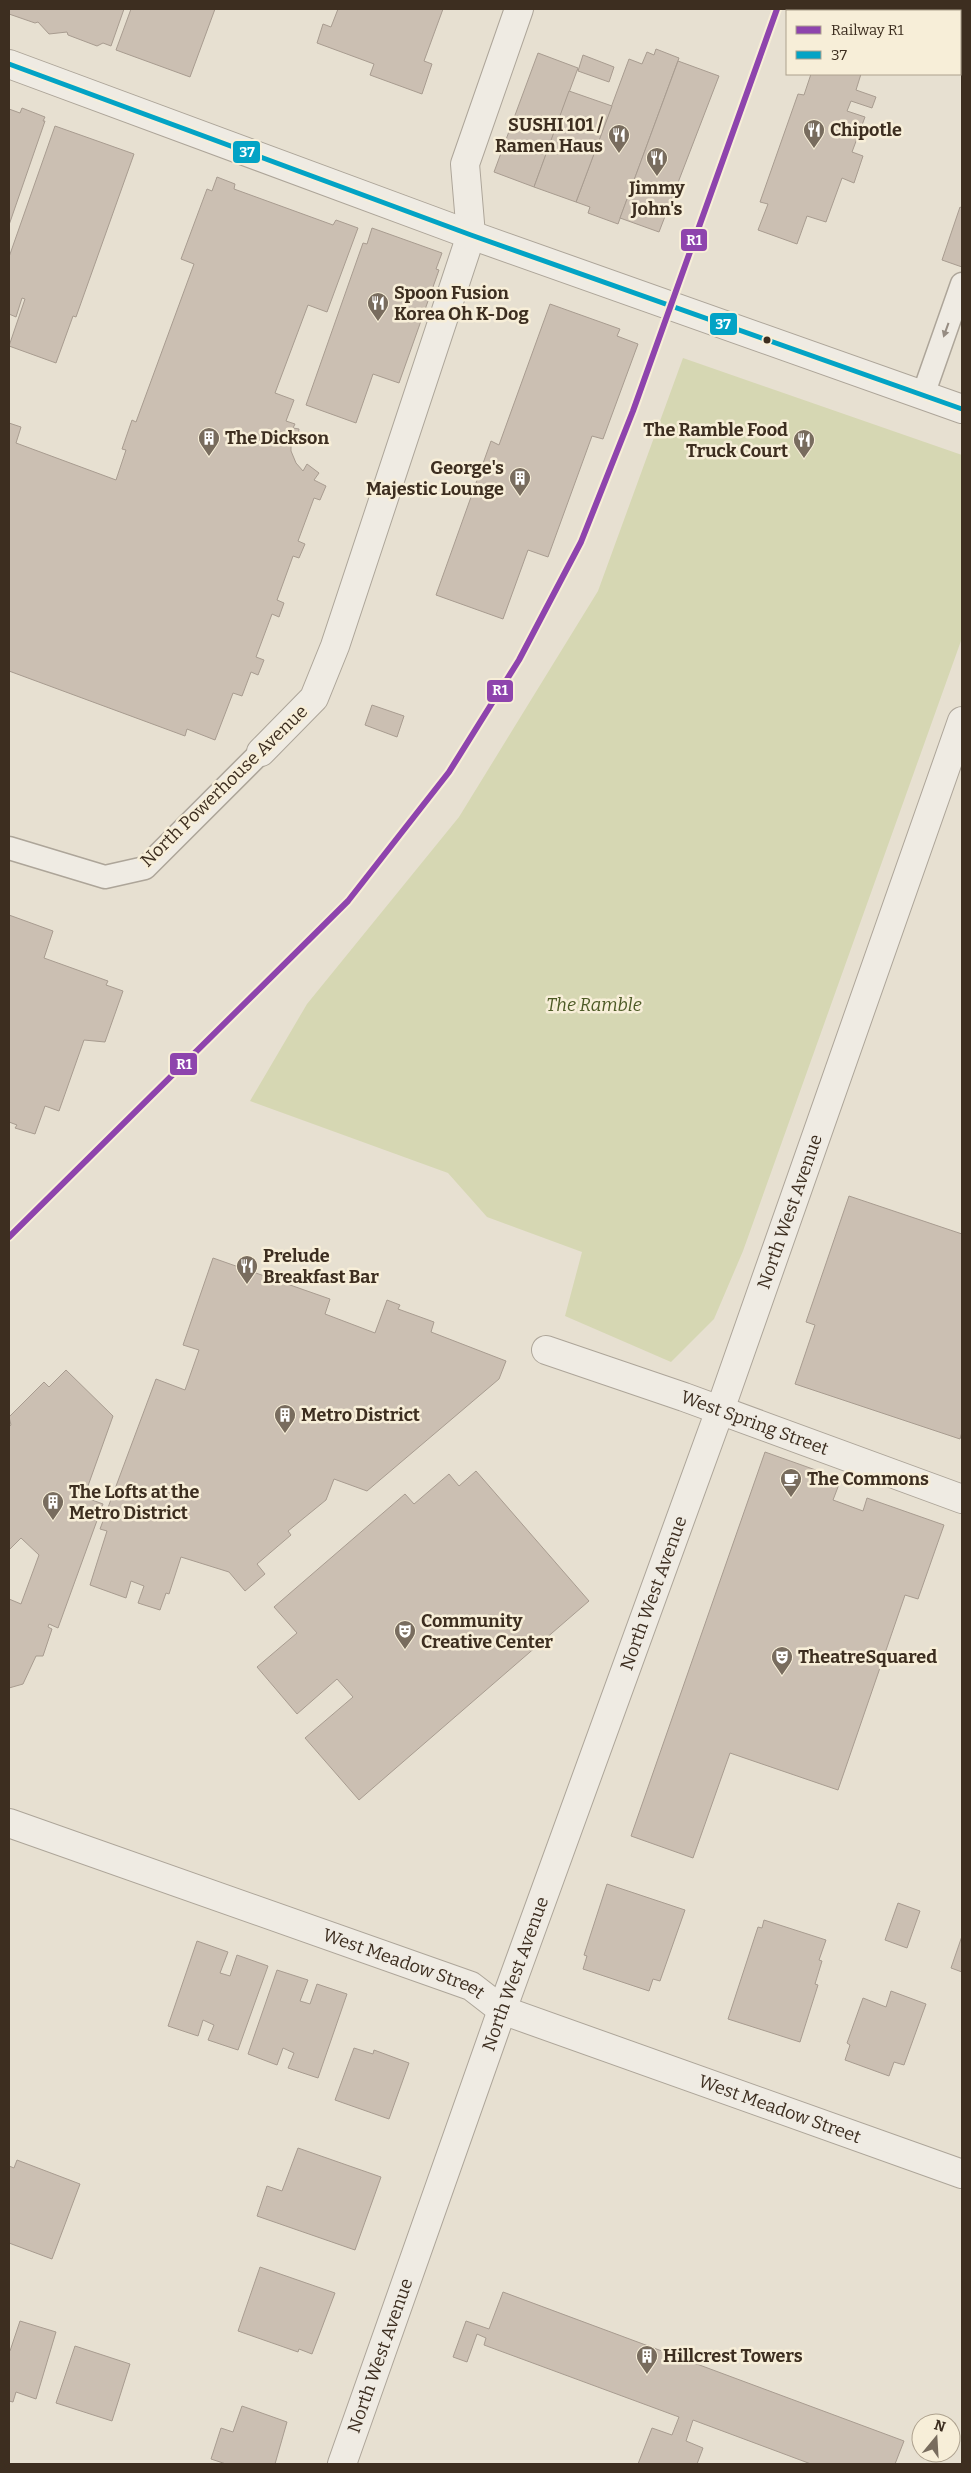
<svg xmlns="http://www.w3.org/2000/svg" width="971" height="2473" font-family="Bitter,serif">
<rect width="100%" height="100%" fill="#e7e0d1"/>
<polygon fill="#d6d7b3" points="683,358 962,455 962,638 743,1251 714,1319 671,1362 565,1316 582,1252 487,1217 448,1173 250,1101 307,1004 459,817 598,591"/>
<g fill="#cbbfb2" stroke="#a89c90">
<polygon points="9,9 124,9 111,46 103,43 97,46 68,35 67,32 49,34 38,22 35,23 9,14"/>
<polygon points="131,9 215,9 190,77 116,50"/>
<polygon points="338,9 443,9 424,61 432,64 422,94 370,75 374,64 317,43 323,24 331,27"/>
<polygon points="838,9 884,9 883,11 837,11"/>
<polygon points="656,49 679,58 618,224 588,213 590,207 576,202 629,59 642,64 647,52 654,55"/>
<polygon points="538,53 578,68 534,187 494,172"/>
<polygon points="583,55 614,67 609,82 578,71"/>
<polygon points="678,61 719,76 659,232 620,218"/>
<polygon points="811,74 861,74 856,90 876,97 872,108 851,101 847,111 865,117 852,152 863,156 854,183 842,178 826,222 807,216 797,244 758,230 768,204 760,202 798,94 804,95"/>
<polygon points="569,91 612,106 576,202 534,187"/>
<polygon points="22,108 45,117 43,121 45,121 9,225 9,109 20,113"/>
<polygon points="55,126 134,154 76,317 73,316 56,363 9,346 25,299 22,298 16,317 9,314 9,257"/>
<polygon points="217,177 235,184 234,189 333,225 336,220 358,228 327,312 308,305 275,393 294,400 286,421 295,424 293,428 299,429 297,443 291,443 291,451 296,463 303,471 307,464 319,473 314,480 326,486 320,500 314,498 298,541 305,544 299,558 293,556 277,600 284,603 279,617 272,614 256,657 264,660 258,675 251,672 242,696 233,693 215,740 187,729 185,736 9,671 9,423 21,427 16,443 116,480 126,450 122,449 132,420 136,422 194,264 181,259 207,189 212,191"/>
<polygon points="960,207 962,208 962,267 942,260"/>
<polygon points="372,228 442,253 436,269 439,270 399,383 373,374 356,423 306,405 363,243 367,244"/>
<polygon points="550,304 620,329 617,336 638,344 603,439 592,436 548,557 528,550 503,619 436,595 491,441 499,445"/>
<polygon points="372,705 404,716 397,737 365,725"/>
<polygon points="9,915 53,931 44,958 108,981 106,985 123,991 105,1042 84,1040 59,1111 45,1106 35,1134 15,1128 17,1125 9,1122"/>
<polygon points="849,1196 962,1234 962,1432 960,1439 795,1384 815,1325 806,1322"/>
<polygon points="213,1258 330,1299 325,1314 375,1333 387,1300 400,1305 398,1309 434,1322 431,1332 506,1361 499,1379 367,1491 334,1479 326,1500 288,1531 291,1535 257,1564 265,1574 245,1591 229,1572 181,1557 169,1594 166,1593 160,1610 138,1603 144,1586 131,1581 126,1598 90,1585 107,1531 100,1529 156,1379 185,1390 199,1350 183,1345"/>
<polygon points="66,1370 113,1416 84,1497 103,1504 58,1628 49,1624 48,1627 52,1629 43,1656 36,1656 23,1684 9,1688 9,1599 21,1604 39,1555 21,1538 9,1550 9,1427 11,1425 9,1417 44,1382 49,1387"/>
<polygon points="765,1452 841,1479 833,1500 863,1511 867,1498 944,1525 918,1599 905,1595 838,1790 730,1753 693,1858 631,1836"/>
<polygon points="476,1471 589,1601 359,1800 305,1738 353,1697 337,1679 297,1714 257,1667 297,1633 274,1607 405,1494 414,1504 449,1474 459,1486"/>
<polygon points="607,1884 685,1910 660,1981 653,1979 649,1991 583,1969 587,1956 584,1955"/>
<polygon points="898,1903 920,1911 907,1948 885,1940"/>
<polygon points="764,1920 826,1940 819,1960 822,1961 815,1984 818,1985 800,2042 728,2019 758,1927 762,1928"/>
<polygon points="962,1936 962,1972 951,1968"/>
<polygon points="197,1941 228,1952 220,1973 230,1976 237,1955 268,1966 238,2050 208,2040 214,2025 203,2020 198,2036 168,2026"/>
<polygon points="277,1970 308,1980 300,2001 310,2004 317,1984 347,1994 318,2078 288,2068 294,2053 283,2048 277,2065 248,2054"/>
<polygon points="891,1991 926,2004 904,2065 894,2062 889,2076 845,2060 850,2045 847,2043 863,1998 886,2007"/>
<polygon points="354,2048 373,2054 374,2050 409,2063 389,2119 335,2100"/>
<polygon points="298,2148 381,2177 355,2250 257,2216 267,2186 282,2191"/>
<polygon points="17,2160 80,2184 52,2259 9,2243 9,2166 14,2168"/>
<polygon points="260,2267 335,2293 312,2354 299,2349 298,2352 238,2331"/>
<polygon points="503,2292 904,2441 895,2464 811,2464 693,2420 686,2441 703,2448 697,2464 638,2464 652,2428 672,2435 679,2417 484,2345 486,2338 477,2334 467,2362 453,2357 466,2321 489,2329"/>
<polygon points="20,2321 56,2332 36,2399 16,2392 13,2402 9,2401 9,2350 10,2351"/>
<polygon points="75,2346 130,2364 112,2421 56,2403"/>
<polygon points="242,2406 287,2422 275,2464 226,2464 211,2459 221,2428 233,2432"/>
</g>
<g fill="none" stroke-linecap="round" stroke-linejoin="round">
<g stroke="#ada599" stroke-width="25">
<g id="service">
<polyline points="960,56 962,57"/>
<polyline points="923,395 962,284"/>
<polyline points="9,848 105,877 145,868 261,752"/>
</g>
</g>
<g stroke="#ada599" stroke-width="30">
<g id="minor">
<polyline points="261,752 314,698 335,646 471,235 465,164 519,9"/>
<path id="s1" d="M546 1350 684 1397 962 1499"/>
<path id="s2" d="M9 1823 471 1986 502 2010 962 2174"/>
<path id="s3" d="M342 2464 502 2010 720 1410 962 721"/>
</g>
</g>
<g stroke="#ada599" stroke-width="30">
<polyline id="tertiary" points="9,64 471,235 962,409"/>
</g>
<use href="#service" stroke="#efebe3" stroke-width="22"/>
<use href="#minor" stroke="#efebe3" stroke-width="28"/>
<use href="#tertiary" stroke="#efebe3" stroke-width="28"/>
<g stroke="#f7eed8" stroke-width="9">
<polyline id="bus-1" points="9,64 471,235 962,409"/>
</g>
<use href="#bus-1" stroke="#03a3c5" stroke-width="5"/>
<g stroke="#f7eed8" stroke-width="10">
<polyline id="rail-1" points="9,1237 348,901 449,772 519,660 581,542 633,411 777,9"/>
</g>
<use href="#rail-1" stroke="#8e44ad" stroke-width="6"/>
</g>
<defs><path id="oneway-solid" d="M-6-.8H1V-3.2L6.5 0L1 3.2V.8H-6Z" transform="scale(1.25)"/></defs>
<use fill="#968c82" href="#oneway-solid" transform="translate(946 330) rotate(110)"/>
<defs>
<g id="restaurant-pin" transform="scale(1.125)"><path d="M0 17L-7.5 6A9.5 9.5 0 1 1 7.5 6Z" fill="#786c5e" stroke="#f7eed8"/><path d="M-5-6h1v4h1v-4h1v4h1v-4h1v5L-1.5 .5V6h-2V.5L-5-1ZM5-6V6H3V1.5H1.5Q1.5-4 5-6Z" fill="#fff"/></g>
<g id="building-pin" transform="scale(1.125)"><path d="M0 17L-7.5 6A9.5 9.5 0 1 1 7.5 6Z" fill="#786c5e" stroke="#f7eed8"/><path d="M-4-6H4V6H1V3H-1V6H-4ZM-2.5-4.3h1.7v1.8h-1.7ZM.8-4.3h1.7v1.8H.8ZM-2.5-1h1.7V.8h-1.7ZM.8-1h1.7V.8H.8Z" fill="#fff"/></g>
<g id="cafe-pin" transform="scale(1.125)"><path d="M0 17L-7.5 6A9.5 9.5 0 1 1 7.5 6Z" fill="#786c5e" stroke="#f7eed8"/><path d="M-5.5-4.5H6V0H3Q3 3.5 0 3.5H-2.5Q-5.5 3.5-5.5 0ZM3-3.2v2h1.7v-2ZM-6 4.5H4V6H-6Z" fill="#fff"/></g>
<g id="theatre-pin" transform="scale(1.125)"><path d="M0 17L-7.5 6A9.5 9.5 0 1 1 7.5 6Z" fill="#786c5e" stroke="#f7eed8"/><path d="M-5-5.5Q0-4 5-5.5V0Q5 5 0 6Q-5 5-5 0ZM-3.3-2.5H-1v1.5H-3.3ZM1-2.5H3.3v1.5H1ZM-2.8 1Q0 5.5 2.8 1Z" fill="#fff"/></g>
</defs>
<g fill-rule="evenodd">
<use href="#restaurant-pin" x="814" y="130"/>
<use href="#restaurant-pin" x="619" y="135"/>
<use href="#restaurant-pin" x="657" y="158"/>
<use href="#restaurant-pin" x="378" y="303"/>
<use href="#building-pin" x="209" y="438"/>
<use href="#restaurant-pin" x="804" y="440"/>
<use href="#building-pin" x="520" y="478"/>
<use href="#restaurant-pin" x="247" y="1266"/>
<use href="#building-pin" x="285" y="1415"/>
<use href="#cafe-pin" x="791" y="1479"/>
<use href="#building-pin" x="53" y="1502"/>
<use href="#theatre-pin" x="405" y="1631"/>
<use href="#theatre-pin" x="782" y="1657"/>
<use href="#building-pin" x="647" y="2356"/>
</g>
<circle fill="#3d2e20" stroke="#f7eed8" stroke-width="2" cx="767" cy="340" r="4.5"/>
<g text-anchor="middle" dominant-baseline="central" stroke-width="5" stroke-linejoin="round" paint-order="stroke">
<g font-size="18" font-weight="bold" fill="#3d2e20" stroke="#f7eed8" text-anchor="start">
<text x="603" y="125" text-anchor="end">SUSHI 101 /<tspan x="603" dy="21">Ramen Haus</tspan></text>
<text x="830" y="130">Chipotle</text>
<text x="657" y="188" text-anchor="middle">Jimmy<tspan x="657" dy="21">John's</tspan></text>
<text x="394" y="293">Spoon Fusion<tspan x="394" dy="21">Korea Oh K-Dog</tspan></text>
<text x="788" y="430" text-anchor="end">The Ramble Food<tspan x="788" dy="21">Truck Court</tspan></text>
<text x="225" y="438">The Dickson</text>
<text x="504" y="468" text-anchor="end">George's<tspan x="504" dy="21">Majestic Lounge</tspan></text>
<text x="263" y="1256">Prelude<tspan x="263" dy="21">Breakfast Bar</tspan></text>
<text x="301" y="1415">Metro District</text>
<text x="807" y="1479">The Commons</text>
<text x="69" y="1492">The Lofts at the<tspan x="69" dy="21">Metro District</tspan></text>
<text x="421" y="1621">Community<tspan x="421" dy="21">Creative Center</tspan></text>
<text x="798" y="1657">TheatreSquared</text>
<text x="663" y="2356">Hillcrest Towers</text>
</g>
<g font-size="18" fill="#3d2e20" stroke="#f7eed8">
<text transform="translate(224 786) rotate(-44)">North Powerhouse Avenue</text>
<text stroke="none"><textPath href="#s3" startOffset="1330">North West Avenue</textPath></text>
<text stroke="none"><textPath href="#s1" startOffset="221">West Spring Street</textPath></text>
<text stroke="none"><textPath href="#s3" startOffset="925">North West Avenue</textPath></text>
<text stroke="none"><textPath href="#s2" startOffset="419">West Meadow Street</textPath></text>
<text stroke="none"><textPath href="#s3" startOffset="520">North West Avenue</textPath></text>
<text stroke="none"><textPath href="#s2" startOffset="824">West Meadow Street</textPath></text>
<text stroke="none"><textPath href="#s3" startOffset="115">North West Avenue</textPath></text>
</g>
<g font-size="18" font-style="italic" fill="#4d5a26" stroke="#f7eed8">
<text x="594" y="1005">The Ramble</text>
</g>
</g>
<g stroke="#f7eed8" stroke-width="2">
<rect x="232" y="140" width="29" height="24" rx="5" fill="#03a3c5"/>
<rect x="680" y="228" width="28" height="24" rx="5" fill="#8e44ad"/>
<rect x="709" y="312" width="29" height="24" rx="5" fill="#03a3c5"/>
<rect x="486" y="679" width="28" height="24" rx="5" fill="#8e44ad"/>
<rect x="169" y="1052" width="29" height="24" rx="5" fill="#8e44ad"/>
</g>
<g font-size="14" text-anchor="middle" font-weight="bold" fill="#fff">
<text x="247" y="157">37</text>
<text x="694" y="245">R1</text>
<text x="723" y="329">37</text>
<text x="500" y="695">R1</text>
<text x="184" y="1069">R1</text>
</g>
<rect width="971" height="2473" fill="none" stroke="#3d2e20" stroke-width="20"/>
<rect x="786" y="10" width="175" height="65" fill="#f7eed8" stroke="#ada18e"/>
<rect x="796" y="26" width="25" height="8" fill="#8e44ad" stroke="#ada18e"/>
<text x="831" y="35" font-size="15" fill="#3d2e20">Railway R1</text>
<rect x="796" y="51" width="25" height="8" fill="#03a3c5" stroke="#ada18e"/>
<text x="831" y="60" font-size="15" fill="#3d2e20">37</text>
<g transform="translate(936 2438) rotate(18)"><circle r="24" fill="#f7eed8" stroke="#ada18e"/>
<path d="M0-4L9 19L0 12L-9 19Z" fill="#786c5e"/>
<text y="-8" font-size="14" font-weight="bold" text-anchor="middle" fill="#3d2e20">N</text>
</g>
</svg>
